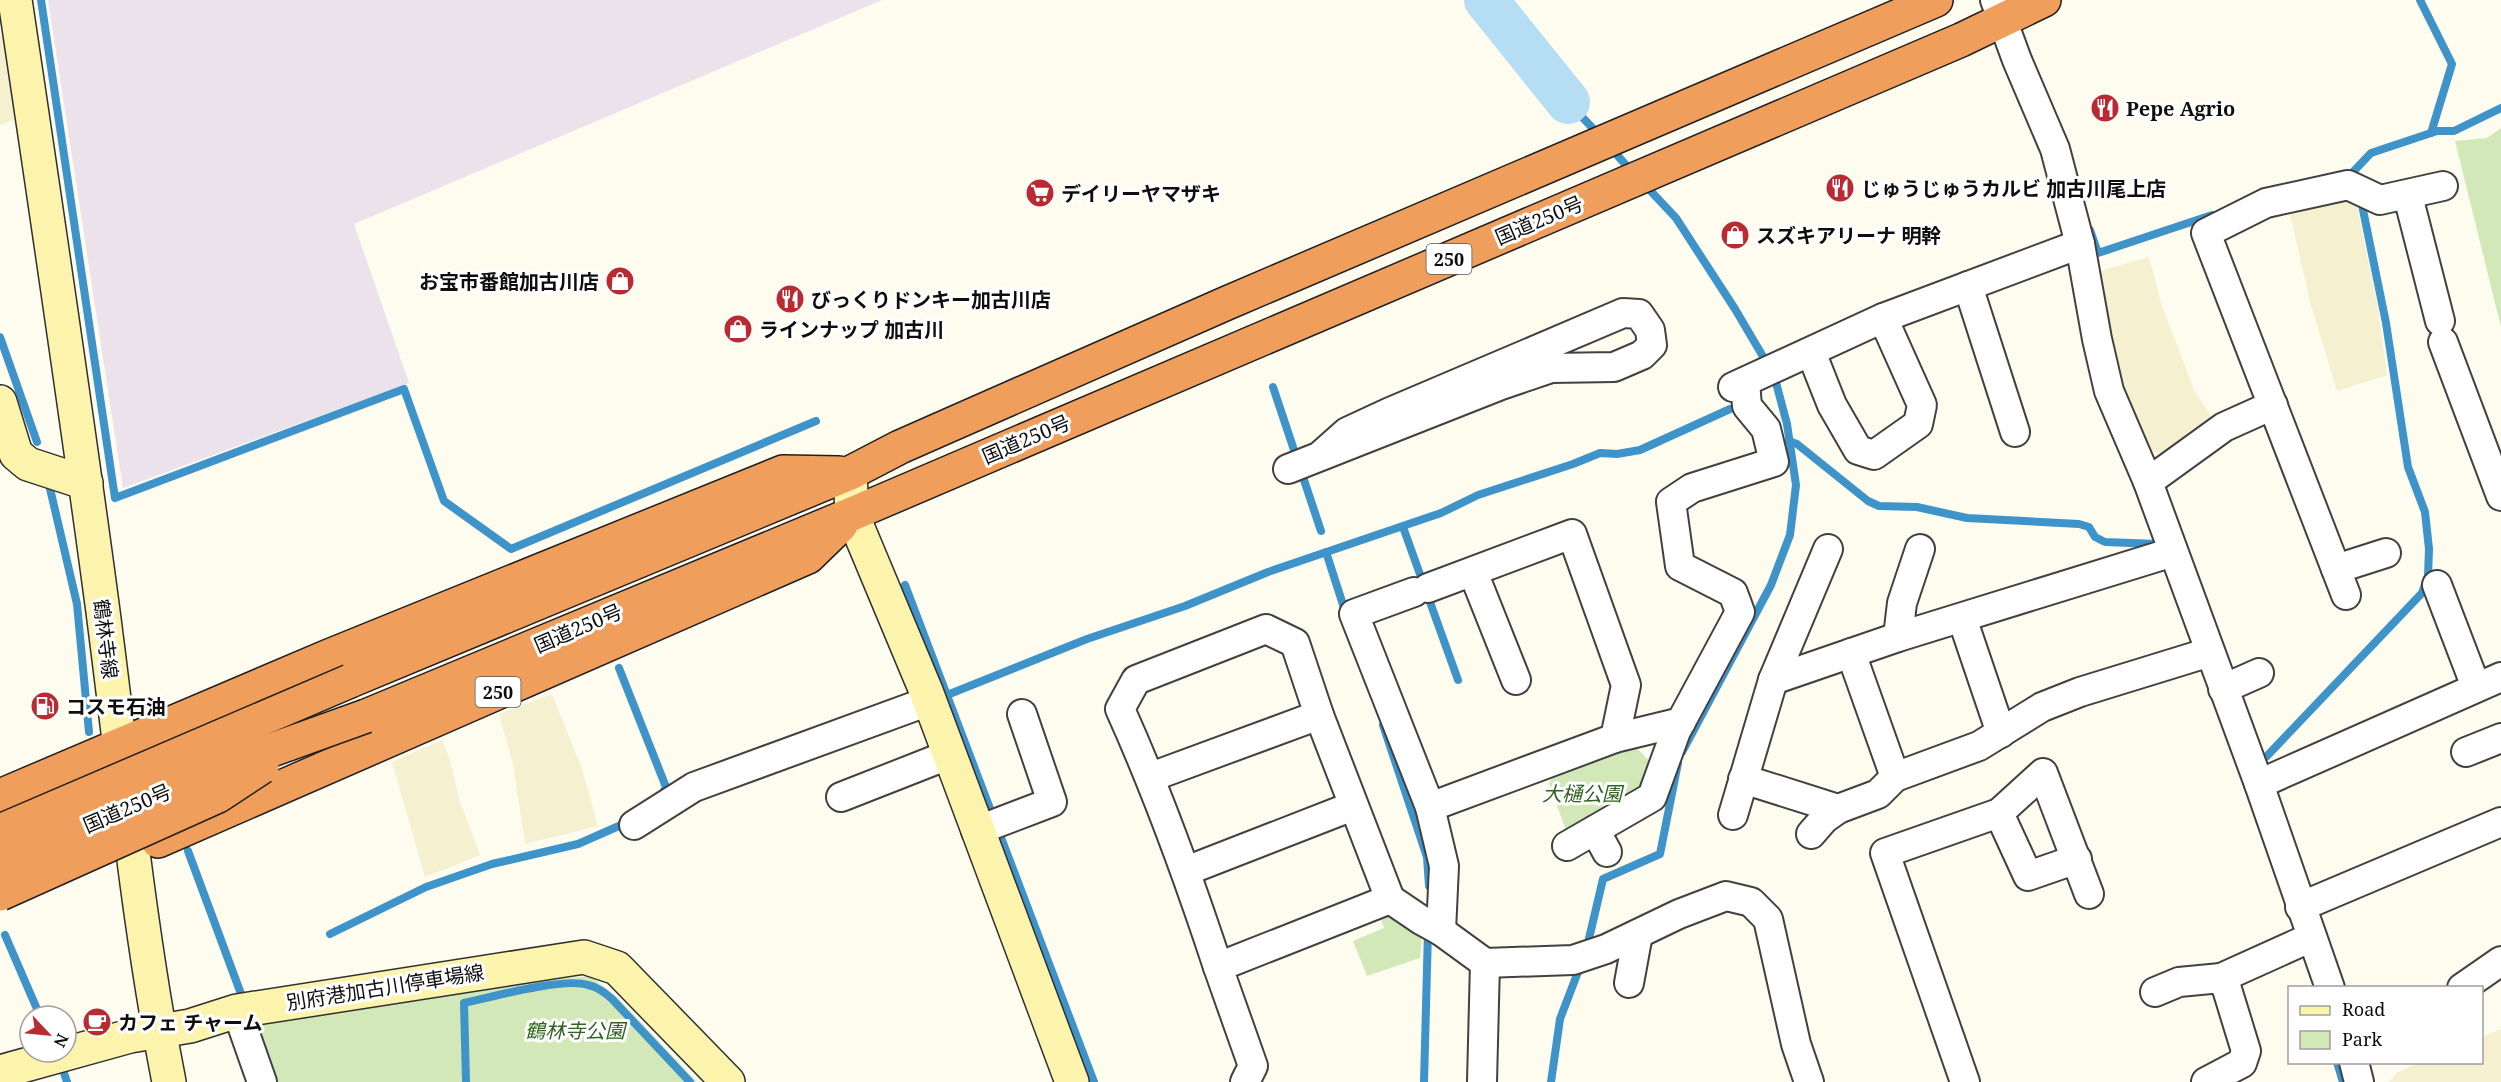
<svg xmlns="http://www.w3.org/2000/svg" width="2501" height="1082" font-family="'Noto Serif','Noto Sans JP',serif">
<rect width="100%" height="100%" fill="#fefbef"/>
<polygon fill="#ebe2ec" points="48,0 882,0 354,224 409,383 123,488"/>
<g fill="#f4f0d0">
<polygon points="8,32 22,117 0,125 0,35"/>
<polygon points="2355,197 2378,309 2387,375 2337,391 2311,305 2289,210"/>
<polygon points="2149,257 2161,303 2194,390 2214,421 2166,455 2151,451 2130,407 2118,372 2101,271"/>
<polygon points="552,694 582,769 598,826 525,844 513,764 499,714"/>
<polygon points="442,740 450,760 460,802 480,855 425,877 392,762"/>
<polygon points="2501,1029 2501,1082 2389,1082 2397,1073 2418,1063 2482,1062 2482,1037"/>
</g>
<g fill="#d2e8b9">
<polygon points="2501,128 2501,327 2455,141 2487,138"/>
<polygon points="1634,745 1653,765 1646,789 1567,833 1549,784 1554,773"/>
<polygon points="1386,916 1422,935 1420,958 1367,976 1353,941 1384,928 1381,919"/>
<polygon points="590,976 617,997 697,1082 277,1082 258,1025 264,1015 466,989"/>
</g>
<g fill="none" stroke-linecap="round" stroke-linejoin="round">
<g stroke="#3e93c9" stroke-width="8">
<polyline points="41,0 115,498 404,389 444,501 511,549 816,421"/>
<polyline points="2420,0 2452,64 2431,133"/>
<polyline points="1568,102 1600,136"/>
<polyline points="1610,147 1632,172"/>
<polyline points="2343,175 2352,173 2371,153 2437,131 2454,131 2501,108"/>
<polyline points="1645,185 1676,218 1735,309 1768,365"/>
<polyline points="2090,230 2098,253 2212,215"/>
<polyline points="0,337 37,442"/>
<polyline points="1273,387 1321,531"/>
<polyline points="1789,441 1797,444 1868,501 1879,506 1917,507 1967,518 2079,524 2089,527 2095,537 2105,542 2157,544"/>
<polyline points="48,480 77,604 89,732"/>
<polyline points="1403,527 1458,680"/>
<polyline points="1326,552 1346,614"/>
<polyline points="905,585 1094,1082"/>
<polyline points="619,668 666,787 661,797"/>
<polyline points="947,695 1087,639 1185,606 1268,572 1441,513 1478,495 1573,464 1600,453 1617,454 1640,450 1730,409"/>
<polyline points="1383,725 1427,857 1429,886"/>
<polyline points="1682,752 1771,585 1790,535 1796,485 1787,424 1774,375"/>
<polyline points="2266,757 2422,593 2428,576 2429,549 2425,512 2408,467 2386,323 2361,200"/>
<polyline points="188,851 244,1002"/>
<polyline points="330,934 426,887 492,864 578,844 628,822"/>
<polyline points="5,935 40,1016"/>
<polyline points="1587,947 1603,879 1660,854 1678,763"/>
<polyline points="2337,1062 2343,1082"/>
<polyline points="61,1064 67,1082"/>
<path d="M466 1082 464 1003C491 997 564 977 588 985 598 987 605 993 612 999L690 1082"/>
<polyline points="1424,1082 1428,931"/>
<polyline points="1551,1082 1560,1019 1581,964"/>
</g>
<polyline stroke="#b5ddf4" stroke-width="44" points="1486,0 1568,102"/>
<g stroke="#414141" stroke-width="32">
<g id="street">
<polyline points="1995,0 2017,60 2055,149 2080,244 2097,339 2109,391 2148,482 2259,784 2330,988"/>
<polyline points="2408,196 2440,321"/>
<polyline points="1968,286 2015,432"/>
<polyline points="2443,342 2501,496"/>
<polyline points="1811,352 1832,405 1858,450 1874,455 1918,424 1922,405 1883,318"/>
<polyline points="1733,387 1883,318 2080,244"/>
<polyline points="1288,469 1501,385 1551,368 1614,367 1642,355 1652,345 1650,330 1639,314 1623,313 1388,413 1347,432 1320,456"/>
<polyline points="2148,482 2224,427 2273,405"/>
<polyline points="2336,569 2386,553"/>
<polyline points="1473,572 1516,680"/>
<polyline points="2437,585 2476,687"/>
<polyline points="1428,588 1572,534 1626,685 1615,738 1430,807"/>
<polyline points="1414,592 1354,614 1430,807 1444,866 1441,931"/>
<polyline points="2346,595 2206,233 2266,203 2348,185 2380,200 2443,186"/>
<polyline points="1962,618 2001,733"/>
<polyline points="1898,637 1902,603 1920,549"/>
<polyline points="1851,653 1895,777"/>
<polyline points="1773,680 1898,637 2173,552"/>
<polyline points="2223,689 2259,673"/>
<polyline points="1615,738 1681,722"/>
<polyline points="2466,752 2501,738"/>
<polyline points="1151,777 1319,715"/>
<polyline points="1743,779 1838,809 1878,794 1895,777 1979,746 2042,707 2080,692 2210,652"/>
<polyline points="2259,784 2501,677"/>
<polyline points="841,797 948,755"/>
<polyline points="1999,813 2028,876 2077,859"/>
<polyline points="1733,815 1773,680 1828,549"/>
<polyline points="634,825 694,787 929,701"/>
<polyline points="1595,830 1607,852"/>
<polyline points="976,831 1052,802 1022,714"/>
<polyline points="1811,834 1824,819 1838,809"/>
<polyline points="1567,846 1652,797 1676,731 1740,612 1733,593 1680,566 1671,502 1692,488 1774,462 1766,429 1747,406 1745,382"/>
<polyline points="1186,871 1353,806"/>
<polyline points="2300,907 2501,822"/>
<path d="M1218 967C1189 879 1158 793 1120 709L1136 680 1266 629 1295 643 1319 715 1390 899"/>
<polyline points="1629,983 1638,934"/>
<polyline points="2462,988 2501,961"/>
<polyline points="2155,992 2179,982 2221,978"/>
<polyline points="237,1011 262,1082"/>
<polyline points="2354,1062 2359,1082"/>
<polyline points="1245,1082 1253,1066 1218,967 1390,899 1421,920 1441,931 1485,963 1573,960 1606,949 1679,914 1726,896 1751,902 1768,919 1796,1044 1809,1082"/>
<polyline points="1482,1082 1485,963"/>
<polyline points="1965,1082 1885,853 1999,813 2043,773 2089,894"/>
<polyline points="2206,1082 2242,1063 2246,1051 2227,989 2221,978 2312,937"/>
</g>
</g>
<g stroke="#303030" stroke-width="36">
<g id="secondary">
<path d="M15 0C45 201 75 402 102 604 123 763 138 924 169 1082"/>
<polyline points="0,402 16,454 28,464 86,483"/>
<polyline points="850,473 852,514 926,691 1072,1082"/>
<polyline points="0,1072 130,1036 190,1026 237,1011 584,957 617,968 728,1082"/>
</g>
</g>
<g stroke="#1f1f1f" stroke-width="36">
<g id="highway">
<polyline points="350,681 850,473 900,447 1227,303 1936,0"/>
<polyline points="366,716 852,514 1961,40 2044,0"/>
<polyline points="0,796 329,656 783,472 839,473"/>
<polyline points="158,841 808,557 841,525"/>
</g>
</g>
<use href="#street" stroke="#fff" stroke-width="28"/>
<use href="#secondary" stroke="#fcf3ac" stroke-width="33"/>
<use href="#highway" stroke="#f09e5c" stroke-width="33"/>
<g stroke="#1f1f1f" stroke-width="36" stroke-linecap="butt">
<g id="highway-bridge">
<polyline points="0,831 350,681"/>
<polyline points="0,862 216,770 366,716"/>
<polyline points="0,894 218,796 262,767"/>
</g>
</g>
<use href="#highway-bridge" stroke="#f09e5c" stroke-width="33"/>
</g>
<defs>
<g id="restaurant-disc" transform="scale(1.5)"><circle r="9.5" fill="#b92a32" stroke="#fff"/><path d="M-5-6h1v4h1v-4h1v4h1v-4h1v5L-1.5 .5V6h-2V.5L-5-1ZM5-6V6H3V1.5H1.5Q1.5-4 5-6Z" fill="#fff"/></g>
<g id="supermarket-disc" transform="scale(1.5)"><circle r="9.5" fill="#b92a32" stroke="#fff"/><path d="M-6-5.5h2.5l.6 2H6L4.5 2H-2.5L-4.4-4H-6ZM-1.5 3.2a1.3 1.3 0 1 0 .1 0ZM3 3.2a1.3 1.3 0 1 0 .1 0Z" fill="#fff"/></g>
<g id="shop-disc" transform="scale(1.5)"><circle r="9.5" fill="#b92a32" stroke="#fff"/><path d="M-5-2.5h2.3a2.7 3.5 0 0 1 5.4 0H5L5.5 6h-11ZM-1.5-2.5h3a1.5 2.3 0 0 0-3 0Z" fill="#fff"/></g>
<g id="fuel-disc" transform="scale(1.5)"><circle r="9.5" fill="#b92a32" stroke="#fff"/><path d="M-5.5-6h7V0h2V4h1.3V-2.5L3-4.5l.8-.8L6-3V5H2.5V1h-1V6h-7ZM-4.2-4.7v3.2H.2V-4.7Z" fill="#fff"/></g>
<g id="cafe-disc" transform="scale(1.5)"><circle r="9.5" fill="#b92a32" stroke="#fff"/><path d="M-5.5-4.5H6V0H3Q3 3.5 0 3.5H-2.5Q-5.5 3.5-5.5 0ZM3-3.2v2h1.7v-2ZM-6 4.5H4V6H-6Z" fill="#fff"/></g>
</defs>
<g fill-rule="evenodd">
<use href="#restaurant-disc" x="2105" y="108"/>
<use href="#restaurant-disc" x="1840" y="188"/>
<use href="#supermarket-disc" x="1040" y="193"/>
<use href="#shop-disc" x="1735" y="235"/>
<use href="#shop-disc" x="620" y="281"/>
<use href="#restaurant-disc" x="790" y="299"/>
<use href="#shop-disc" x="738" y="329"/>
<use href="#fuel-disc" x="45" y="706"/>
<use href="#cafe-disc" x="97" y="1022"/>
</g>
<g text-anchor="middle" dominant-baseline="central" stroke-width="6" stroke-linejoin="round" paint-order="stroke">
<g fill="#fff" stroke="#565656" stroke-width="1.5">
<rect x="1426.5" y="244" width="45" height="30" rx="4.5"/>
<rect x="475.5" y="677" width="45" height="30" rx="4.5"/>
</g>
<g font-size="18" font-weight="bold" fill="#0e0e0e">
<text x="1449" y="259">250</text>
<text x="498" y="692">250</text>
</g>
<g font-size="20" font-weight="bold" fill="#0e0e0e" stroke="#fff" text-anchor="start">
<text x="2126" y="108">Pepe Agrio</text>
<text x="1861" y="188">じゅうじゅうカルビ 加古川尾上店</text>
<text x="1061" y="193">デイリーヤマザキ</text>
<text x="1756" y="235">スズキアリーナ 明幹</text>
<text x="599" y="281" text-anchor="end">お宝市番館加古川店</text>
<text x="811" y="299">びっくりドンキー加古川店</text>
<text x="759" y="329">ラインナップ 加古川</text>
<text x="66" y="706">コスモ石油</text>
<text x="118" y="1022">カフェ チャーム</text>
</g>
<g font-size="20" fill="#0e0e0e" stroke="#fff">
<text transform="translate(1539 220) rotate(-23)">国道250号</text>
<text transform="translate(1026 439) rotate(-23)">国道250号</text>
<text transform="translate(578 628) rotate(-23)">国道250号</text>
<text transform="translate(106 639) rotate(83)">鶴林寺線</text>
<text transform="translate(127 808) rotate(-23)">国道250号</text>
<text transform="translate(385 987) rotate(-9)">別府港加古川停車場線</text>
</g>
<g font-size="20" font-style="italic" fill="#2e6320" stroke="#fff">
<text x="1582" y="793">大樋公園</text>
<text x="575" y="1030">鶴林寺公園</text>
</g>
</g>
<rect x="2288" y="986" width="195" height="78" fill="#ffffff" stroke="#9f9f9f" stroke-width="1.5"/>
<rect x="2300" y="1006" width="30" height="9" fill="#fcf3ac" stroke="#9f9f9f" stroke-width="1.5"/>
<text x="2342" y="1016" font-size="18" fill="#0e0e0e">Road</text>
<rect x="2300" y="1031" width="30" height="18" fill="#d2e8b9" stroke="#9f9f9f" stroke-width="1.5"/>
<text x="2342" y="1046" font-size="18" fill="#0e0e0e">Park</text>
<g transform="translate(48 1034) rotate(116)"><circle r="28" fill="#ffffff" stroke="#9f9f9f" stroke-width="1.5"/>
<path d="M0-4.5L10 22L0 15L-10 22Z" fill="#b92a32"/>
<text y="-9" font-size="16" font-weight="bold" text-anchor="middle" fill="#0e0e0e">N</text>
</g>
</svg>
